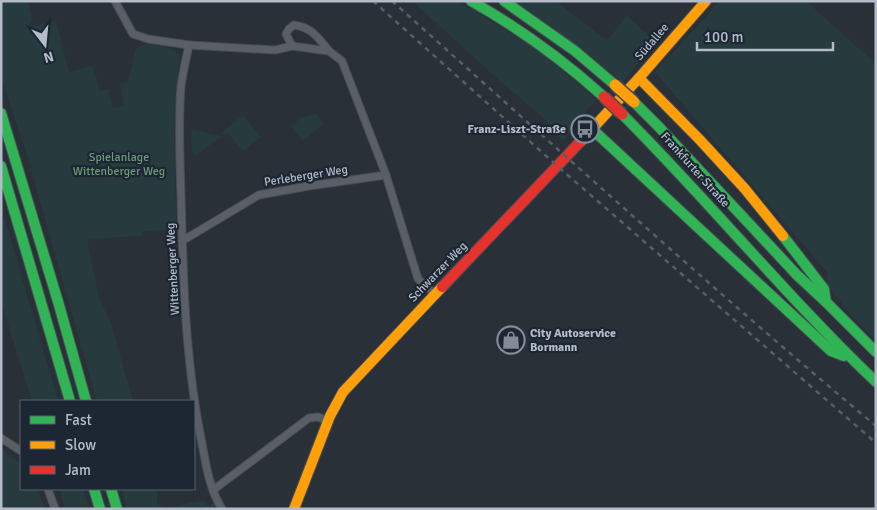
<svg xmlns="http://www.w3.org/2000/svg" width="877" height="510" font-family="Signika,sans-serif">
<rect width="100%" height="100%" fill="#2a3038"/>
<g fill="#273a3e">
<path d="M1 1H28L32 20 27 28 56 21 69 72 93 66 100 91 108 89 113 108 124 106 120 84 128 82 136 49C146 40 174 45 180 57 172 115 175 171 177 229L142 232 141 236 87 239 99 298 111 323 133 401H97L26 152 1 78Z"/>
<polygon points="412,1 458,1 466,6 538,50 570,77 597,101 589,107 564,141 558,136 545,119 501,82"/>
<polygon points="514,1 556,1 607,41 627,15 656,43 622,83 567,38"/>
<polygon points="720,1 806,1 876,64 876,341 846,309 825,283 828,273 655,72"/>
<polygon points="316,114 324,124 303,141 291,126 302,117"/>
<polygon points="243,115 261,137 243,151 229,135 221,133"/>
<polygon points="191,129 194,130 222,136 195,156 192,152"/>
<polygon points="1,206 58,401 32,401 1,302"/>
<polygon points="1,448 21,464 21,489 37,489 45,509 1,509"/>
<polygon points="59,489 83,489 89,509 65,509"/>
<polygon points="122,489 157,489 157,504 166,508 204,500 206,505 208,506 215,503 217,509 127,509"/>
</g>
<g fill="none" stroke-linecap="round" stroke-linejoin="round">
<g stroke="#484c53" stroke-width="9">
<g id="street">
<polyline points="115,1 133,34 148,39 189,45"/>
<path d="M292 46 286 34 289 29 294 25C313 28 317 37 329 51"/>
<polyline points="182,241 259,195 309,186 386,175"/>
<polyline points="1,438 21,451"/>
<polyline points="48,489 55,509"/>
<polyline points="213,490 309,418 318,417 329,421"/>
<path d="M222 509C208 487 205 458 200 433 185 355 183 275 181 196 180 160 178 122 181 86 183 72 186 59 189 45L275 50 292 46 329 51 342 61 386 175 418 279 436 295"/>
</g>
</g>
<g stroke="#484c53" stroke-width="12">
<g id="fast">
<path d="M471 1C519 28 563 60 604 97"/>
<polyline points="504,1 575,51 615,85"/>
<polyline points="634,102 658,126 797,275 826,302 876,352"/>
<polyline points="1,113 59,305 86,401"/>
<path d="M622 114C709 201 787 297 876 382"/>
<polyline points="592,129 831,351 844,356"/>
<polyline points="1,166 70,401"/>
<polyline points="783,236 824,289 826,302"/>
<polyline points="94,489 100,509"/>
<polyline points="111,489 117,509"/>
</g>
</g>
<g stroke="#484c53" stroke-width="12">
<g id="slow">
<polyline points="639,78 700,140 745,189 783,236"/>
<polyline points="581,141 639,78 706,1"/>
<polyline points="294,509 330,416 343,392 442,287"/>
</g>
</g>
<g stroke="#484c53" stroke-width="12">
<polyline id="jam" points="442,287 581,141"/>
</g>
<use href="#street" stroke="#5a5e66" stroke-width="7"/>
<use href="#fast" stroke="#30b455" stroke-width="10"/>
<use href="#slow" stroke="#ff9f0a" stroke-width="10"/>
<use href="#jam" stroke="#e5322d" stroke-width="10"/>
<g stroke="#595d64" stroke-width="2.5" stroke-dasharray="5 5" stroke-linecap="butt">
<polyline points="373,1 563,171 876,443"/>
<path d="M392 1C552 144 711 288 876 426"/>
</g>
<g stroke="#474c53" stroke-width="14" stroke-linecap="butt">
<polyline id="slow-bridge" points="615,85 634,102"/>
</g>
<g stroke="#474c53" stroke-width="14" stroke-linecap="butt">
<polyline id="jam-bridge" points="604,97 622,114"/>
</g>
<use href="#slow-bridge" stroke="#ff9f0a" stroke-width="11"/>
<use href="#jam-bridge" stroke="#e5322d" stroke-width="11"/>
</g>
<defs>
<g id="bus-ring" transform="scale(1.4375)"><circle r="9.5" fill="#1d2633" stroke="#848b96" stroke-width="1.5"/><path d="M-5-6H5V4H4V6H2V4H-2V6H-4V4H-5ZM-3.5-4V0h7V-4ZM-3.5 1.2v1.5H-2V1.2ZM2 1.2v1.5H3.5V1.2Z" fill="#848b96"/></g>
<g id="shop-ring" transform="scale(1.4375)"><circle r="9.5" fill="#1d2633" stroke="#848b96" stroke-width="1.5"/><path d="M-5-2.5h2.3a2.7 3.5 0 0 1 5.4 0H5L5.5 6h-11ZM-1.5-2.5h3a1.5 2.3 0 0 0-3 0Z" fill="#848b96"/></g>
</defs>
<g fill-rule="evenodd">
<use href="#bus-ring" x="585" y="129"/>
<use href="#shop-ring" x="511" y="340"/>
</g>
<g text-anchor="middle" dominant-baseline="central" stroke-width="4.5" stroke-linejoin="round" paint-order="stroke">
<g font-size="12" fill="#b4bcc9" stroke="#1d2633">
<text transform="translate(652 42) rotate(-49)">Südallee</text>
<text transform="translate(695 170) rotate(48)">Frankfurter Straße</text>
<text transform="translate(306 176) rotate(-9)">Perleberger Weg</text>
<text transform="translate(173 269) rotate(-93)">Wittenberger Weg</text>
<text transform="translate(438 272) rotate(-46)">Schwarzer Weg</text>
</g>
<g font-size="12" font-weight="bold" fill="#b4bcc9" stroke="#1d2633" text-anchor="end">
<text x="566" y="129">Franz-Liszt-Straße</text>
<text x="530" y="333" text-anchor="start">City Autoservice<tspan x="530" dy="14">Bormann</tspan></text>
</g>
<g font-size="12" fill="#6b9a76" stroke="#1d2633">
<text x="119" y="157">Spielanlage<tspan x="119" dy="14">Wittenberger Weg</tspan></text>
</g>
</g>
<rect width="877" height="510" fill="none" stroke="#b4bcc9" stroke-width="5"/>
<rect x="20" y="400" width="175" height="90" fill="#1d2633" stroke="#59626f"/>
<rect x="30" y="416" width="25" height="8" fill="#30b455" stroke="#59626f"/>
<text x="65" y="425" font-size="15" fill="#b4bcc9">Fast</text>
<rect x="30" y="441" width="25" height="8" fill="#ff9f0a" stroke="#59626f"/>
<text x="65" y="450" font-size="15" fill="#b4bcc9">Slow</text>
<rect x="30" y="466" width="25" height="8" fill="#e5322d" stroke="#59626f"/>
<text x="65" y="475" font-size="15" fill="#b4bcc9">Jam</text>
<g transform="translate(45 45) rotate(164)" stroke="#1d2633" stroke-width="4" paint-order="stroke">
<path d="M0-4L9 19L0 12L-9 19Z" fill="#b4bcc9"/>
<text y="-8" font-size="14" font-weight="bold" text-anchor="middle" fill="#b4bcc9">N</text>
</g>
<path d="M697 42v8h136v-8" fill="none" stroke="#b4bcc9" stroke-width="2.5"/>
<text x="704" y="42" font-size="15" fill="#b4bcc9" stroke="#1d2633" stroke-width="4" paint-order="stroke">100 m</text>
</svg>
